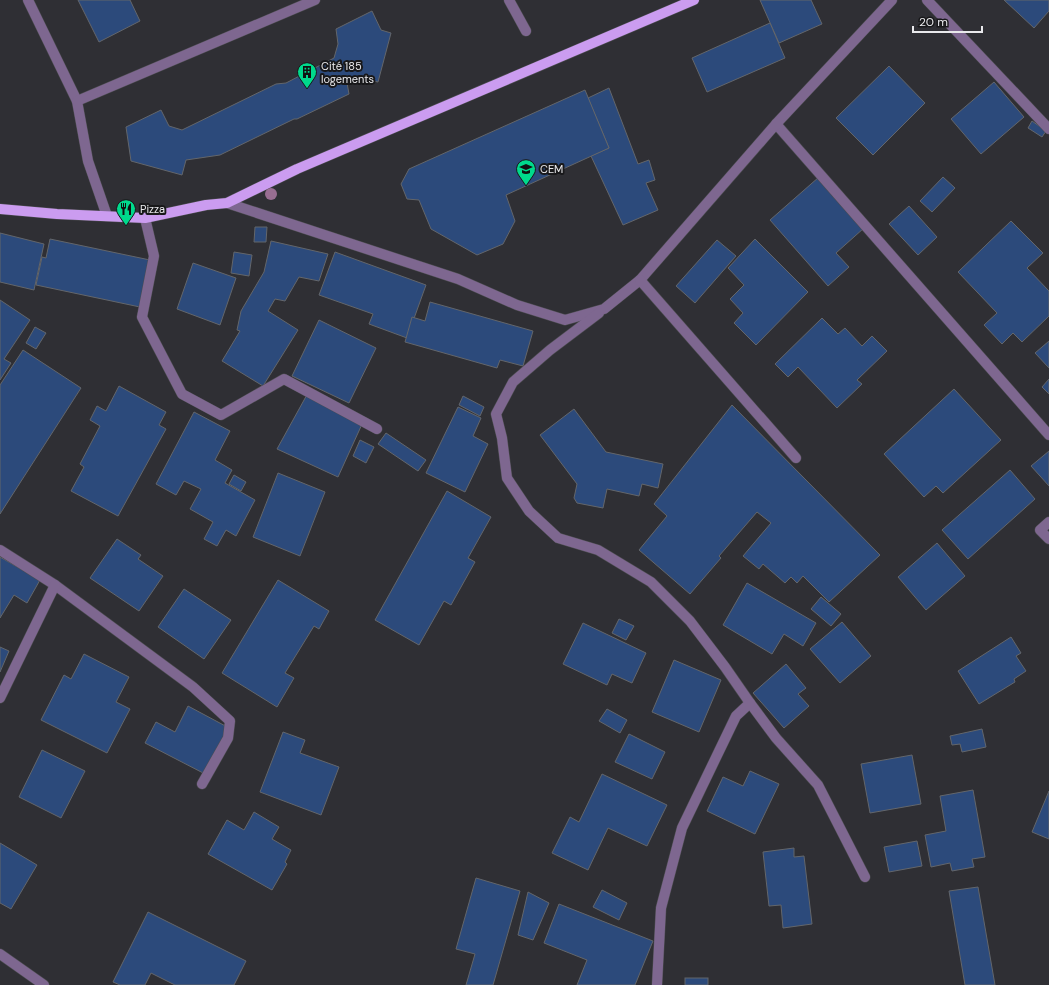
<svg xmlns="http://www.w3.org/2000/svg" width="1049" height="985" font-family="'DM Sans',sans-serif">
<rect width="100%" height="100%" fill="#2f2f34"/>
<g fill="#2c4a7b" stroke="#63666b">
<polygon points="78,0 130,0 140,21 99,42"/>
<polygon points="760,0 811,0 822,24 779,43"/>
<polygon points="1004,0 1049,0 1049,11 1034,28"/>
<polygon points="372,11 381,30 391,33 378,82 369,80 347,83 349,94 297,119 294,119 220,155 186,160 182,175 131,161 126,127 161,110 169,126 182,130 276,84 286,83 334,58 338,44 336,29"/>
<polygon points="770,23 785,58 707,92 692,58"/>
<polygon points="889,66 925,103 873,155 836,118"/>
<polygon points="994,82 1024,117 981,154 951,119"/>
<polygon points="609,88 638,164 649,160 655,180 646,183 658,210 623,225 591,156 609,148 588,98"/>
<polygon points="585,90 609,148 506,195 515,221 503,244 477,255 431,229 419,200 407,199 401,184 409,169"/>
<polygon points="1032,121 1046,131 1042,137 1028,128"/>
<polygon points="819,177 864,228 836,253 849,267 828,286 770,220"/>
<polygon points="943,177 955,188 932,212 920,201"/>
<polygon points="909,206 937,237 918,255 889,224"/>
<polygon points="1011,221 1043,253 1027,268 1049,291 1049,316 1022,342 1013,333 1002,344 984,325 997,313 958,272"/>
<polygon points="255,227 267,227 266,242 254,242"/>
<polygon points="0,233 44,244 34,290 0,282"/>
<polygon points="50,239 150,260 140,307 36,285 42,257 46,258"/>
<polygon points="755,239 808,292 756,345 734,323 743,313 730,299 744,285 728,268"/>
<polygon points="717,240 736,256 695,303 676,286"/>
<polygon points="271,241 328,254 319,281 299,277 285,301 275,299 268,311 298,330 263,386 222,361 240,331 237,330 241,311 264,272"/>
<polygon points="234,252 252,255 249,276 231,273"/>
<polygon points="335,252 426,285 407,338 369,324 373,314 319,295"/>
<polygon points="193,263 236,278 220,325 177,309"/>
<polygon points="0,300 30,320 4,359 11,363 0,380"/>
<polygon points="430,302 533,331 523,366 500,360 497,368 405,342 412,317 425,321"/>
<polygon points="822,318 838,334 845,328 862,346 872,336 887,351 857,380 862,384 837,408 798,367 788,377 775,364"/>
<polygon points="319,320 376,348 349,403 292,376"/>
<polygon points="35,327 46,333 36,349 26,343"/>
<polygon points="1049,341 1049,368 1035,353"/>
<polygon points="23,350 81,388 0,514 0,385"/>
<polygon points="1049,379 1049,394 1042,387"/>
<polygon points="119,386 166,412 159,425 166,429 118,516 71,491 84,467 80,464 100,426 90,420 97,406 106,411"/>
<polygon points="954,389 1001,440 943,493 936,486 924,497 884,454"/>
<polygon points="309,391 363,422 338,477 277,449"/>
<polygon points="463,396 484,407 480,416 459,405"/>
<polygon points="732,405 880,555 829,602 803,576 797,583 791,577 785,583 763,564 759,569 743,556 771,523 757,512 719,556 721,558 690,594 639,550 667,516 654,504"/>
<polygon points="458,407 481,418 473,436 488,444 465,492 426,473"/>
<polygon points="574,409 606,452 663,464 658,488 642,484 639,496 607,489 603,508 577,503 574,498 577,484 540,435"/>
<polygon points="194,412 230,431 215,460 232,470 225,483 255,500 236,536 226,530 217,546 204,539 213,522 190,509 201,489 184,481 176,495 156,484"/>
<polygon points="386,433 426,460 418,471 378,444"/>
<polygon points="360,440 374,447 366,463 353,456"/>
<polygon points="1049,451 1049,486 1031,466"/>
<polygon points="1010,470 1035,499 968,559 942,530"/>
<polygon points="278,473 325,492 300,556 253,537"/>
<polygon points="234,475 246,482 241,491 229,484"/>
<polygon points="447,491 491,517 468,558 475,562 451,605 444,601 419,645 375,620"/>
<polygon points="117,539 141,555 138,559 163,576 139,611 90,578"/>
<polygon points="937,543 965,576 926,610 898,577"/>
<polygon points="0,557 40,580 27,603 14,595 0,618"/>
<polygon points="278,580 329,611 319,629 314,626 285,673 294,678 277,707 222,673"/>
<polygon points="747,583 816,623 803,646 784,634 772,654 723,625"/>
<polygon points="184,589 231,620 204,659 158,627"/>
<polygon points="821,597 841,614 831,626 811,609"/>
<polygon points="619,619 634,626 626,640 612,633"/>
<polygon points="842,622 871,656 840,683 810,649"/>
<polygon points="583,623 646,653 632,683 612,674 607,685 563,664"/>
<polygon points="1011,637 1021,653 1016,656 1026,671 1014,679 1015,682 979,704 958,671"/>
<polygon points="0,647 9,651 0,672"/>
<polygon points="84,654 129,677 116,702 130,709 107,753 41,720 64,675 71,679"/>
<polygon points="674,660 721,680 699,732 652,712"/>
<polygon points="786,664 806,688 798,694 809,706 784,728 753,693"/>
<polygon points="188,706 231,729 207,775 145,743 156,722 175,732"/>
<polygon points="607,709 627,720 620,733 599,721"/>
<polygon points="982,729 986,747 962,752 960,744 952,745 950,736"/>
<polygon points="283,732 305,740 300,753 339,767 321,815 260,792"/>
<polygon points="629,734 665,752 652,779 615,762"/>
<polygon points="42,750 85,771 61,818 19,797"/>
<polygon points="912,755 921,804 870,813 861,764"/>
<polygon points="750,771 779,784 755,834 707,811 723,777 743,786"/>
<polygon points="602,774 667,805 647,846 608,828 588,870 552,853 570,817 579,822"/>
<polygon points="973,790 985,857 972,859 974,867 952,871 950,863 931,867 925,835 946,831 940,796"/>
<polygon points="1049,791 1049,839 1032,832"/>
<polygon points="254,812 279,827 272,839 291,850 285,862 287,864 272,890 208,854 227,820 244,830"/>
<polygon points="917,841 922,866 889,872 884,847"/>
<polygon points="0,843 37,865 11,909 0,903"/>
<polygon points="794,848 794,857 804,856 812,924 783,928 781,905 769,906 763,852"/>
<polygon points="476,878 520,891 493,985 466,985 475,954 456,949"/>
<polygon points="978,887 995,985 965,985 949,891"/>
<polygon points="602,890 627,903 619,920 593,907"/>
<polygon points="528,892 549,903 533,940 518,935"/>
<polygon points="559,904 653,941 635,985 577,985 587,960 544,943"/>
<polygon points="148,912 246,961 234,985 175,985 151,973 145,985 120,985 113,982"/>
<rect x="685" y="978" width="23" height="7"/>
</g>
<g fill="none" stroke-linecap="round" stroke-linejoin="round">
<g stroke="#4d4d51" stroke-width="11">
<g id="minor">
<polyline points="28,0 77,101 88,161 107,216"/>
<polyline points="509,0 526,31"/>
<polyline points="927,0 1049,129"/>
<polyline points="77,101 315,0"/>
<polyline points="776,124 1049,435"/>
<polyline points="227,203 458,279 517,305 565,320 604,309 640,280 776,124 892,0"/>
<polyline points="145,218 154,256 142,317 182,394 221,415 284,379 377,429"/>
<polyline points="640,280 796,458"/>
<polyline points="599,313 550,350 513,382 496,414 502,438 507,478 529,511 558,538 598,550 651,582 690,621 725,667 750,703 776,738 818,785 865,877"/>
<polyline points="1049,522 1040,530 1049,539"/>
<polyline points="0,550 55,585 193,687 230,721 228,738 202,784"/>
<polyline points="0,698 55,585"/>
<polyline points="0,954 44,985"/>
<polyline points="657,985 661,908 682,828 736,716 750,703"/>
</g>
</g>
<g stroke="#4d4d51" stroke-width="11">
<polyline id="major" points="0,209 57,214 145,218 206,205 227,203 297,169 694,0"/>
</g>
<use href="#minor" stroke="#7e6790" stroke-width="10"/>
<use href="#major" stroke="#cb9cf0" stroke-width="10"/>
</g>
<circle fill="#996e92" cx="271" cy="194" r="6"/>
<defs>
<g id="building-pin" transform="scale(1)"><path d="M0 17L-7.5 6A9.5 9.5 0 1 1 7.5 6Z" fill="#00d98c" stroke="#18181a"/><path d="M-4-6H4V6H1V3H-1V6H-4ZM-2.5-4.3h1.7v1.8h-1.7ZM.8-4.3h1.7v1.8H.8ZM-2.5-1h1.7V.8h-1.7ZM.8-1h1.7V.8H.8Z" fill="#111"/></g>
<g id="school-pin" transform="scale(1)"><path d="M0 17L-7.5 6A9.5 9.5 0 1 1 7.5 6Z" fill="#00d98c" stroke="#18181a"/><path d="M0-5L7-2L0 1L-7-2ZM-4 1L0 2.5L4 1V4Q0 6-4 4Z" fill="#111"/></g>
<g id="restaurant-pin" transform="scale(1)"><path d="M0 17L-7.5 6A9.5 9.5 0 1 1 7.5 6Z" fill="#00d98c" stroke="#18181a"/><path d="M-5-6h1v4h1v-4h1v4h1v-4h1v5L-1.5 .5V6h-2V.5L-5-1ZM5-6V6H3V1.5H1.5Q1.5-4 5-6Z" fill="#111"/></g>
</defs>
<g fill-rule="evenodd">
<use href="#building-pin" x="307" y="72"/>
<use href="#school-pin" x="526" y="169"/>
<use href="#restaurant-pin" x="126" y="209"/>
</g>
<g text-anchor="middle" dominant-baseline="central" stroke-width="4" stroke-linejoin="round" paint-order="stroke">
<g font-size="11" fill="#e9e9ec" stroke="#18181a" text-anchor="start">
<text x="321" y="66">Cité 185<tspan x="321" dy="13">logements</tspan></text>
<text x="540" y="169">CEM</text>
<text x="140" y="209">Pizza</text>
</g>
</g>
<path d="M913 26v6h69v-6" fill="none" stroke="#e9e9ec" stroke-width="2"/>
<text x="919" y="26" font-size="12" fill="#e9e9ec" stroke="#18181a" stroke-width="3" paint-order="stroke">20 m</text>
</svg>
